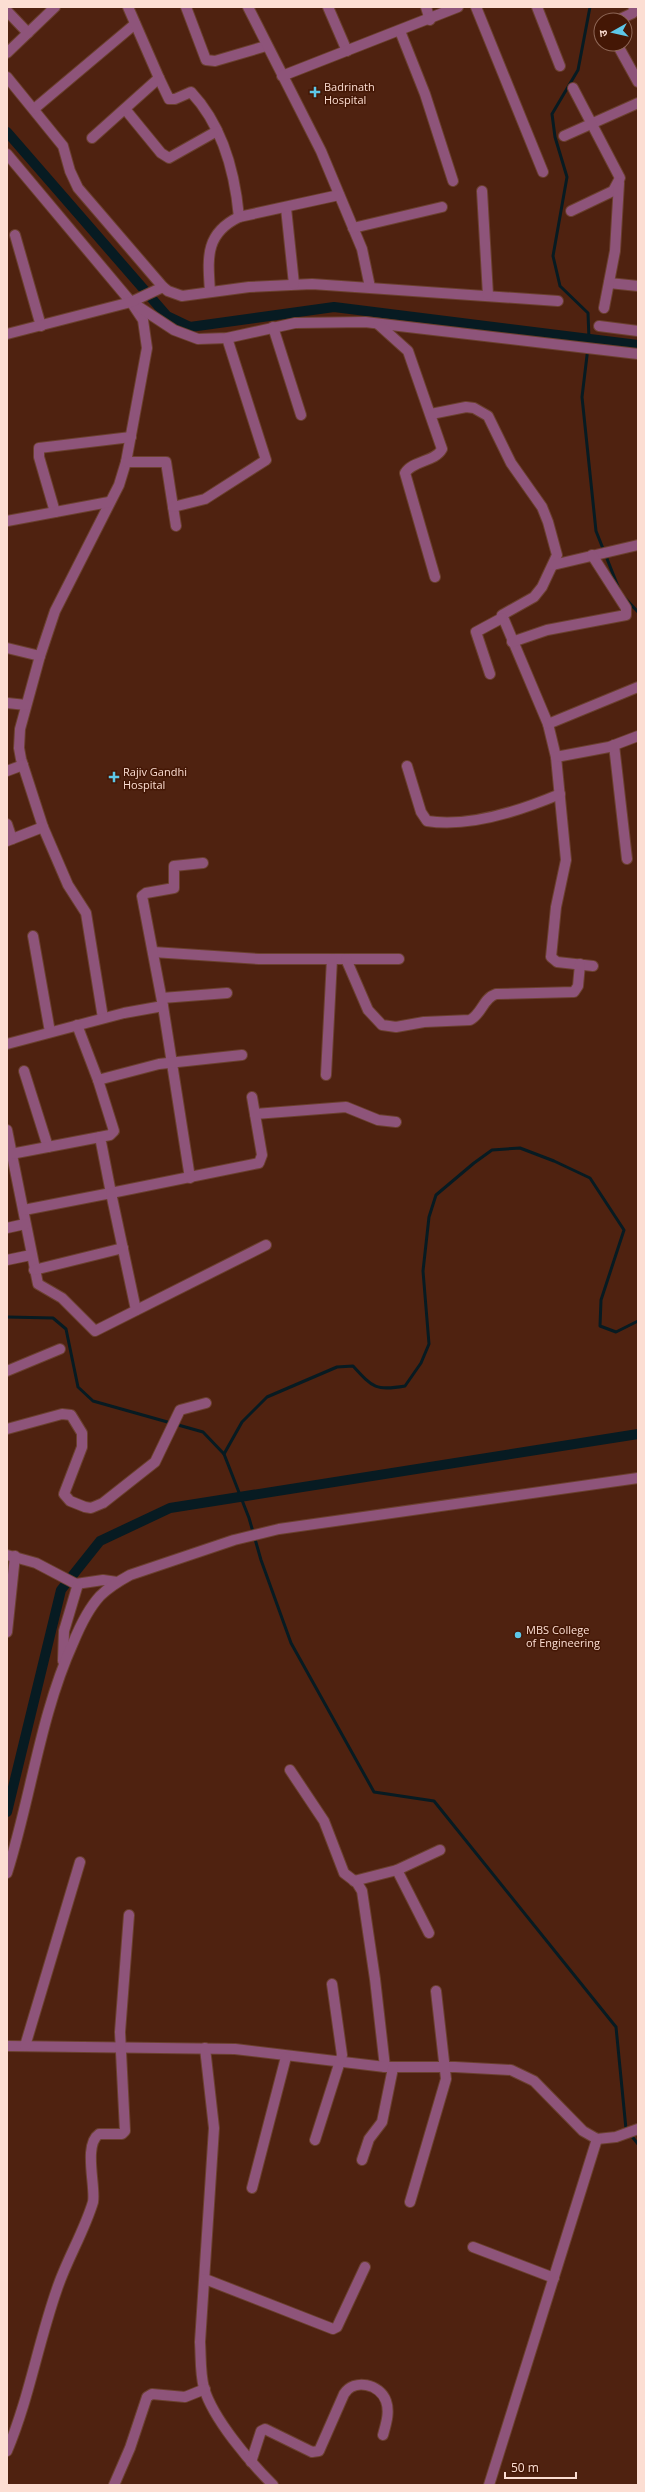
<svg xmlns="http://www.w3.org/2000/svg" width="645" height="2492" font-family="'Open Sans','Noto Sans Devanagari',sans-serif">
<rect width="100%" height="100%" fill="#4f2210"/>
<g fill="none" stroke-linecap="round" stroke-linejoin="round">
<g stroke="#071b22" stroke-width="3">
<polyline points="590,7 578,70 552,114 555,137 567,177 553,256 560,286 588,313 589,339 582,397 596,531 619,589"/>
<polyline points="623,596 638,612"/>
<polyline points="7,1317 53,1318 66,1329 78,1387 93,1401 203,1432 224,1454 249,1518 261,1560 291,1643 374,1792 434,1801 616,2027 626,2129 638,2144"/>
<path d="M224 1454 242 1422 267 1397 337 1367 353 1366C373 1388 376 1391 405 1386L421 1363 429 1344 423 1271 429 1217 436 1195 474 1163 492 1150 520 1148 554 1161 590 1178 624 1230 601 1300 600 1326 616 1332 638 1321"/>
</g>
<g stroke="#071b22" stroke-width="10">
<polyline points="7,132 167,316 190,327 334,307 638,345"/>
<polyline points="7,1812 61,1590 100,1541 170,1508 638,1434"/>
</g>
<g stroke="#6b402f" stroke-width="12">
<g id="minor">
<polyline points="186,7 206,60 215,61 266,46"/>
<polyline points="248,7 321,151 362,249 370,287"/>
<polyline points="328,7 347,51"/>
<polyline points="426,7 430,20"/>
<polyline points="476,7 543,172"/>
<polyline points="537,7 560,66"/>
<polyline points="7,11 28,33"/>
<polyline points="618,20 633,13 634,7"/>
<polyline points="400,31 425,94 453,181"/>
<polyline points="617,44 638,82"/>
<polyline points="7,53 55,7"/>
<polyline points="282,76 458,7"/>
<polyline points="7,77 63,146 70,171 78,188 163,287 168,291 182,296 249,287 312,284 558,301"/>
<path d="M159 78 169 99H175L191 92C222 125 235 173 239 217"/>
<polyline points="34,109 135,24"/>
<polyline points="125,109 161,153 169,158 217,131"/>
<polyline points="564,136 638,103"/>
<polyline points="92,138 159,78 128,7"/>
<polyline points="7,154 131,302 143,320 147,348 126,462 119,485 55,611 40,656 20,729 19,748 21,759 43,827 7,841"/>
<polyline points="482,191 488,295"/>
<polyline points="286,208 294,284"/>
<polyline points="571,211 613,191 620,178 573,88"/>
<polyline points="353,228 442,207"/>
<polyline points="15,235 41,326"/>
<polyline points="609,283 638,286"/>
<path d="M210 292C208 259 204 234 239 217L339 195"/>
<polyline points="136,305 174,330 198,339 227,338 295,323 365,322 638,354"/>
<polyline points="604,308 615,251 619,183"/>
<path d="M378 324 408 351 442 449C435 462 413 460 405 473L435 577"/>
<polyline points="599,326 638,331"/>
<polyline points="273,327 301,415"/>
<polyline points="7,334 131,302 163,287"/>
<polyline points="431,414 466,407 474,408 488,416 511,463 542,507 548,522 557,555 542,587 534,597 502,615 548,724 556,757 566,860 556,907 551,957 557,962 593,966"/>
<polyline points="126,462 166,462 176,526"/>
<polyline points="173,507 205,499 266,460 227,338"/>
<polyline points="55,512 39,457 39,448 131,437"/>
<polyline points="7,521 109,502"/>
<polyline points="553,565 638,545"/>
<polyline points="512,642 547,630 626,615 626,608 592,555"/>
<polyline points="7,648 40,656"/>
<polyline points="490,674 476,632 502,618"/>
<polyline points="7,703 26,705"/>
<polyline points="548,724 638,687"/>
<polyline points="614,745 627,859"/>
<polyline points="556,757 609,747 638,736"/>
<path d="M407 766 421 812 427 821C469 828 522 810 560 794"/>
<polyline points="7,771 23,765"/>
<polyline points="7,824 12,839"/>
<polyline points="43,827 68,885 86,913 103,1018"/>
<polyline points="33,936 50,1032"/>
<polyline points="153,952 259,959 399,959"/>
<path d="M346 959 368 1010 382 1025 396 1027 424 1022 470 1020C482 1014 483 998 496 994L574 992 578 986 580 964"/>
<polyline points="162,998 227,993"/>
<polyline points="77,1025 98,1080"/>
<polyline points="7,1044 124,1013 163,1006"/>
<polyline points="24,1071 48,1147"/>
<polyline points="326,1075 332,959"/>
<polyline points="255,1114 346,1107 378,1120 396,1122"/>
<polyline points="7,1130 38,1284 62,1298 95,1331 266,1245"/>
<polyline points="11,1154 100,1137"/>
<polyline points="190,1178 163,1006 142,896 146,893 174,888 174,866 203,863"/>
<polyline points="24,1210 111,1193 100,1137 110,1135 114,1131 98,1080 159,1064 242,1055"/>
<polyline points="7,1228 25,1224"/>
<polyline points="7,1260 31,1255"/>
<polyline points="34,1270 123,1248"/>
<polyline points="136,1310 111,1193 259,1163 262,1155 252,1097"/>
<polyline points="7,1371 60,1349"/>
<polyline points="7,1429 62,1414 71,1415 82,1433 82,1447 64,1494 70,1501 85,1507 91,1508 103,1503 155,1462 180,1410 206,1403"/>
<polyline points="7,1555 36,1563 76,1584 103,1580 117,1582"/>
<polyline points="7,1632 15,1556"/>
<polyline points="63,1661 64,1631 78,1584"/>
<polyline points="290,1770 324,1821 344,1873 357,1883 362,1891 375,1979 385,2067"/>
<polyline points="397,1870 429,1933"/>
<path d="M7 1873C31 1797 40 1716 73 1643 80 1626 88 1609 100 1596 109 1587 119 1581 130 1575L234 1540 279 1529 638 1478"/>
<polyline points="354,1881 397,1870 440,1850"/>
<polyline points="7,2046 235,2049 385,2067 455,2067 511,2070 534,2081 583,2131 597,2139 616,2137 638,2129"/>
<polyline points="25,2046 80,1862"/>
<path d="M205 2048 214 2128 200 2342C201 2357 200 2373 204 2388 213 2419 250 2462 273 2485"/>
<polyline points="315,2140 342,2055 332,1984"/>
<polyline points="362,2160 369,2139 382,2122 393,2068"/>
<polyline points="252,2188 286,2057"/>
<polyline points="410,2202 446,2079 436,1991"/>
<polyline points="473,2247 554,2278"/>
<polyline points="205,2279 333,2329 337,2327 365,2267"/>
<path d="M7 2451C29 2399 38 2343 57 2289 67 2259 84 2232 93 2202 96 2187 83 2145 99 2134H122L125 2131 120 2032 129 1915"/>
<path d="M251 2462 261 2431 265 2429 312 2452 319 2451 344 2394C354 2378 380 2384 386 2401 390 2412 386 2424 383 2435"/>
<polyline points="114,2485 130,2448 147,2397 152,2394 185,2397 205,2389"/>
<polyline points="489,2485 597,2139"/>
</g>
</g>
<use href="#minor" stroke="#8e547a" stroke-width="10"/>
</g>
<g fill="#5dc7e8" stroke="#441705" stroke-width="1.5">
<path d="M313 86h4v4h4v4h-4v4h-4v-4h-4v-4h4z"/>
<path d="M112 771h4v4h4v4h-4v4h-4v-4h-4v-4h4z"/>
<circle cx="518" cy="1635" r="4"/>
</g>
<g text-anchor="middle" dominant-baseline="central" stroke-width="3" stroke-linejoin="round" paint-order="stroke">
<g font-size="11" fill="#fcded3" stroke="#441705" text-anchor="start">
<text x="324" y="86">Badrinath<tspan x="324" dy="13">Hospital</tspan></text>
<text x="123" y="771">Rajiv Gandhi<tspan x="123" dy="13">Hospital</tspan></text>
<text x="526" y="1629">MBS College<tspan x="526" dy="13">of Engineering</tspan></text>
</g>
</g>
<rect width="645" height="2492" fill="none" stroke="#fcded3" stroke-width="16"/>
<g transform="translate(613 32) rotate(262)"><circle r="19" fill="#441705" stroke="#8e6757"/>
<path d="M0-3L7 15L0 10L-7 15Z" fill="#5dc7e8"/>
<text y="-6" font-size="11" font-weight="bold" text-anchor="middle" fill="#fcded3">उ</text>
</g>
<path d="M505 2472v6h71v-6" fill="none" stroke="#fcded3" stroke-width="2"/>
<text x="511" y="2472" font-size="12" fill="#fcded3" stroke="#441705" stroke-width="3" paint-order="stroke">50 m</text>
</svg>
